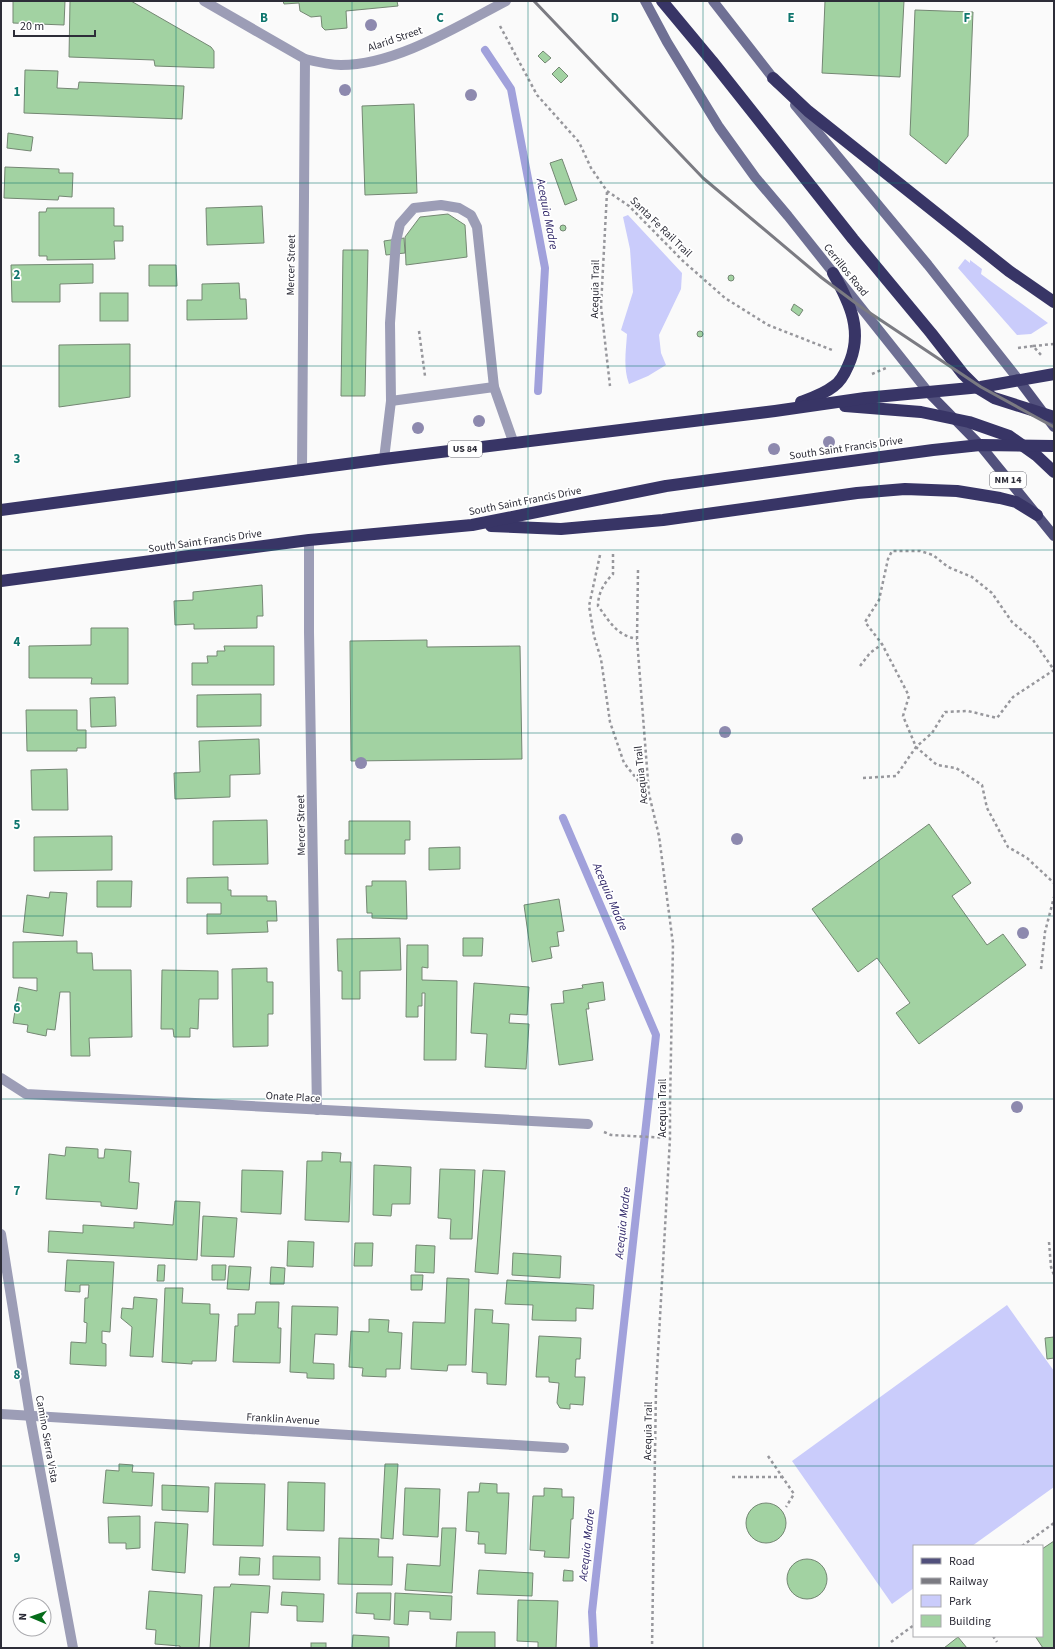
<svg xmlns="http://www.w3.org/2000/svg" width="1055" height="1649" font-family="'Source Sans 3',sans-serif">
<rect width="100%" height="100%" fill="#fafafa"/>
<g fill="#caccfb">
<path d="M628 215 682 273 681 289 659 335 661 353 666 365 648 376 629 384C623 368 626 351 627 334L621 330 633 292 630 249 623 217Z"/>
<polygon points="965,259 970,263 970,260 982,269 981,274 1048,323 1031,334 1017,335 958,268"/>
<polygon points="1007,1305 1054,1371 1054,1487 972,1546 914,1546 914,1588 892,1604 792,1461"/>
</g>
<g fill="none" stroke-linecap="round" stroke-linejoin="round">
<g stroke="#a1a1db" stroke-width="8">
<polyline points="485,50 511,89 545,268 538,391"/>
<polyline points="563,818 656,1035 592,1612 594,1648"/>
</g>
</g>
<g fill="#a2d2a2" stroke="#748773">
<polygon points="13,1 65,1 64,25 13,23"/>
<polygon points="70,1 131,1 211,47 214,51 214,68 155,66 154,60 69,57"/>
<polygon points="283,1 397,1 398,6 346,11 347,28 325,30 322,27 321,16 311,17 300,11 299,3 284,4"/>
<polygon points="825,1 904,1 900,77 822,73"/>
<polygon points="915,10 973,12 968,136 946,164 910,135"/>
<polygon points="543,51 551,58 545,63 538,56"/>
<polygon points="559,67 568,76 561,83 552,74"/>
<polygon points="25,70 58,71 57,88 78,89 79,82 184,86 182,119 24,113"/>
<polygon points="414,104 417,193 365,195 362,106"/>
<polygon points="8,133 33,137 31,151 7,148"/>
<polygon points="562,159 577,200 565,205 550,163"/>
<polygon points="5,167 59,169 59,173 73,173 72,197 59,196 58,200 4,198"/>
<polygon points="262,206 264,243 207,245 206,208"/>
<polygon points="47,208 114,208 114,226 123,226 123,241 114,241 115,259 47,260 47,256 39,256 39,212 46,212"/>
<polygon points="448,214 465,225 467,257 406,265 405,237 420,217"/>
<circle cx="563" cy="228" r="3"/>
<polygon points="404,238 405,253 386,255 384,241"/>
<polygon points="343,250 368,250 365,396 341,396"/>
<polygon points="93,264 93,283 60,284 60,302 12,302 11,265"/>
<polygon points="149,265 176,265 177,286 149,286"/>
<circle cx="731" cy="278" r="3"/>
<polygon points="239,283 240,299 246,299 247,319 187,320 187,300 202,300 202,284"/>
<rect x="100" y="293" width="28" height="28"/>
<polygon points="794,304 803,310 799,316 791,310"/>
<circle cx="700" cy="334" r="3"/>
<polygon points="130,344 130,397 59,407 59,345"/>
<polygon points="262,585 263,616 257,616 257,628 194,629 194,624 175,625 174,601 193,600 193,592"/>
<polygon points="91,628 128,628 128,684 91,684 92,678 29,678 29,646 91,645"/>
<polygon points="427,640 427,647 520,646 522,759 351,761 350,641"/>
<polygon points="224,646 274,646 274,685 192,685 192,663 208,663 207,656 217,656 217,651 225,651"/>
<polygon points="261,694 261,726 197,727 197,695"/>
<polygon points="115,697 116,726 91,727 90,698"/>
<polygon points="26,710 77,710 77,730 86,730 86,748 77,748 77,751 27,751"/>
<polygon points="259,739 260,774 230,775 230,797 175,799 174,773 200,772 199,741"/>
<polygon points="67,769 68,810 32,810 31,770"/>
<polygon points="267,820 268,864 213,865 213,821"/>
<polygon points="349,821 410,821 410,840 405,840 405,854 345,854 345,840 349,840"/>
<polygon points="929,824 971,883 952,896 987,945 1003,934 1026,965 919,1044 896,1013 910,1003 877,958 858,972 812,909"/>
<polygon points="112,836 112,870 34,871 34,837"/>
<polygon points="460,847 460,869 429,870 429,848"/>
<polygon points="228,877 228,890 231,890 231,896 267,896 267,901 276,901 277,921 267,921 268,932 207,934 207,914 221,914 221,903 187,903 187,878"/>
<polygon points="97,881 132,881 131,907 97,907"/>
<polygon points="372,881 406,881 407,919 372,918 372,913 367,913 366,886 372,886"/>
<polygon points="50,892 67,893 63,936 23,932 27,895 49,898"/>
<polygon points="559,899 564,931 557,932 559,946 550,947 552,958 532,962 524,905"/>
<polygon points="400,938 401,970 360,971 360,999 342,999 342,971 338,971 337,939"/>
<polygon points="463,938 483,938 482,956 463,956"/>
<polygon points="77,941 77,953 92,953 93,970 131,970 132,1037 89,1038 90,1056 71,1056 70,992 60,992 55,1030 47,1029 46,1036 27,1032 28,1025 13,1023 19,987 37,991 37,978 13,978 13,942"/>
<polygon points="407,945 428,945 428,968 422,967 422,980 457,981 456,1060 424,1060 425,993 422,993 422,1006 418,1006 418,1017 406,1017"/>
<polygon points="267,968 267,982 273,982 273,1014 268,1014 268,1046 233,1047 232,969"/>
<polygon points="162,970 218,971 218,999 199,999 198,1029 190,1028 190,1037 174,1037 173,1029 161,1029"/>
<polygon points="603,982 605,1000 588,1003 589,1009 586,1009 593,1060 559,1065 551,1004 564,1003 563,991 583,988 582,985"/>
<polygon points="474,983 529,987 527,1015 510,1014 509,1023 529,1024 526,1069 485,1067 487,1034 471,1033"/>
<polygon points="66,1147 98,1149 98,1158 104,1158 105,1149 131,1151 129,1182 139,1183 137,1209 101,1206 101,1202 46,1199 49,1154 65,1156"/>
<polygon points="322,1152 341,1153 340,1162 351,1162 349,1222 305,1220 307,1161 322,1161"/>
<polygon points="374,1165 411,1167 410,1204 392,1204 391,1216 373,1215"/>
<polygon points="440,1169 475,1170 472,1239 450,1239 451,1219 438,1218"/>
<polygon points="242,1170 283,1171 281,1214 241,1212"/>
<polygon points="483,1170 505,1171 498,1274 475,1272"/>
<polygon points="175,1201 200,1202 197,1260 48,1252 49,1231 83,1233 83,1225 134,1228 134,1222 173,1225"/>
<polygon points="203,1216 237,1218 234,1257 201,1256"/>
<polygon points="288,1241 314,1242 313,1267 287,1266"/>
<polygon points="355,1243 373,1243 372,1266 354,1266"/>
<polygon points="416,1245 435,1246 434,1273 415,1272"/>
<polygon points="513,1253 561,1256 560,1278 512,1275"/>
<polygon points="67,1260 114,1262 110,1332 102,1331 102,1343 106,1344 106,1366 70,1364 71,1342 86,1343 87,1323 84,1322 85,1298 88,1298 89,1285 80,1285 80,1292 65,1291"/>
<polygon points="158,1265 165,1265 164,1281 157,1281"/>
<polygon points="212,1265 226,1265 225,1280 212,1280"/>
<polygon points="229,1266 251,1267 249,1290 227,1289"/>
<polygon points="271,1267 285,1268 284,1284 270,1284"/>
<polygon points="411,1275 423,1275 422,1290 411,1290"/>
<polygon points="447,1278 469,1279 466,1365 448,1365 447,1371 411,1369 413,1322 445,1323"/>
<polygon points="507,1280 594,1285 593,1309 576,1308 576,1321 532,1320 533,1305 505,1304"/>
<polygon points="165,1288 183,1288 182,1303 210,1304 210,1314 219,1314 216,1361 192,1361 192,1364 162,1362"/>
<polygon points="134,1297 157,1299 153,1357 130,1356 132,1327 121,1318 122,1308 133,1309"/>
<polygon points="256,1302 279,1302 278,1328 281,1328 280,1363 233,1362 235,1326 238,1326 238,1314 255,1314"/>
<polygon points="292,1306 338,1307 337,1335 315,1334 313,1363 334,1364 334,1379 307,1378 307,1373 290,1372"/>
<polygon points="475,1309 493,1310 492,1323 509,1324 506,1385 487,1384 487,1373 472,1372"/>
<polygon points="369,1319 389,1320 388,1332 402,1333 400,1369 386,1369 386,1377 362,1376 363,1368 349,1367 351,1331 369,1332"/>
<polygon points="539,1336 581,1338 580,1359 576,1359 575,1377 585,1377 583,1405 570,1404 570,1409 560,1408 557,1403 559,1383 549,1382 549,1377 536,1377"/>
<polygon points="1054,1337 1054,1358 1047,1359 1045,1338"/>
<polygon points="119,1464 133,1465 132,1472 154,1473 152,1506 103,1503 106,1470 119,1471"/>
<polygon points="385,1464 398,1464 393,1539 381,1538"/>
<polygon points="288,1482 325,1483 324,1531 287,1530"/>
<polygon points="215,1483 265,1484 263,1546 213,1545"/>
<polygon points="480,1483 497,1484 497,1493 509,1493 506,1554 485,1553 485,1544 478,1544 479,1532 466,1531 468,1492 479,1492"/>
<polygon points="162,1485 209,1487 208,1512 162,1510"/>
<polygon points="405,1488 440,1489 438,1537 403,1535"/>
<polygon points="544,1488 562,1489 562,1497 574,1497 573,1519 571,1519 569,1558 544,1557 545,1551 530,1550 533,1496 544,1496"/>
<circle cx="766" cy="1523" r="20"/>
<polygon points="140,1516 140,1548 126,1549 126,1543 109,1543 108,1517"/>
<polygon points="155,1522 188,1524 185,1573 152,1570"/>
<polygon points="442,1528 456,1528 452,1593 405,1590 407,1564 440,1566"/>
<polygon points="339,1538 379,1539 378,1557 393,1557 392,1585 338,1584"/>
<polygon points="1054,1541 1054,1648 1043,1648 1035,1636 1042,1636 1042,1549"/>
<polygon points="273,1556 320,1557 320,1580 273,1579"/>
<polygon points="240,1557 260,1558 259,1575 239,1575"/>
<circle cx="807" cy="1579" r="20"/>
<polygon points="479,1570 533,1573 532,1596 477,1594"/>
<polygon points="564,1570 573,1571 573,1581 563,1581"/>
<polygon points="231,1584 270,1586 268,1613 251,1612 249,1648 210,1648 214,1587 230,1587"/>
<polygon points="149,1591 202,1595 199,1648 180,1648 180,1646 155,1644 156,1630 146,1629"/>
<polygon points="282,1592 324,1594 323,1622 297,1621 297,1606 281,1605"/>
<polygon points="357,1593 391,1593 390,1620 374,1619 374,1614 356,1613"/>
<polygon points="395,1593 452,1596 451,1620 430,1619 430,1612 409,1611 408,1625 394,1624"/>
<polygon points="518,1600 558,1601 556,1648 538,1648 538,1642 517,1641"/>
<polygon points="457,1632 495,1632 495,1648 456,1648"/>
<polygon points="353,1635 389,1637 389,1648 352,1648"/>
<polygon points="958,1637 967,1648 944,1648"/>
<rect x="311" y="1643" width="15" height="5"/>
</g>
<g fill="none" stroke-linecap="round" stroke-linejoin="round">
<g stroke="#97979c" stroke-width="2.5" stroke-dasharray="3 3" stroke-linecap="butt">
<polyline points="500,26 537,95 579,142 591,168 607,191 629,206 683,261 725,298 768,325 832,350"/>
<polyline points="607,192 601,306 610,386"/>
<polyline points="419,331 425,376"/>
<polyline points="1033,346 1054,344"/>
<polyline points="1018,348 1033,346 1042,356"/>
<polyline points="872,374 886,368"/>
<path d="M613 554V574C604 583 598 593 598 606 610 622 616 635 637 639"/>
<polyline points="600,555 589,606 594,636 601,659 610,722 624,763 649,794"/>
<polyline points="638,570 637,639 649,794 659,836 673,944 670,1105 670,1138 656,1389 652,1648"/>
<polyline points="860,666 870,653 882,644"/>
<polyline points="863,778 896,776 916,747 932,733 945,712 968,711 997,718 1013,697 1054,670 1033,640 1012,622 992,593 972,577 948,567 933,555 920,551 892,551 888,559 879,600 865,622 882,644 909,696 903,716 916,747 937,765 956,768 982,785 987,808 1008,847 1027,858 1054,883"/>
<polyline points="1041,969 1045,932 1054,897"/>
<polyline points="604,1132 611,1135 670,1138"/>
<polyline points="1049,1242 1051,1267 1054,1275"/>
<polyline points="768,1456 794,1494 786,1507"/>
<polyline points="732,1477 782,1477"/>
<polyline points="1022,1546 1054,1523"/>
<polyline points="993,1636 997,1642"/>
<polyline points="891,1642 914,1625"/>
</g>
<g stroke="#9c9db6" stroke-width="10">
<polyline points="391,401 494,387"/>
<polyline points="384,459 391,401 390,323 396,241 400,224 414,208 441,205 459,208 471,215 477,227 494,387 514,444"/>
</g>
<g stroke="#9c9db6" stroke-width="10">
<path d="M204 1 305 59C317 62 329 65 341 65 396 65 458 26 506 1"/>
<polyline points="302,471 305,59"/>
<polyline points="309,540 309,632 317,1110"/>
<polyline points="1,1078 26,1094 588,1124"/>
<polyline points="1,1234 30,1416 73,1648"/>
<polyline points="1,1414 564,1448"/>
</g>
<g stroke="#6f7094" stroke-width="10">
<polyline points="645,1 667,42 719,127 755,177 788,216 929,393"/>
<polyline points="713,1 777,83"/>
<polyline points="795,105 928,265 1018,379"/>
</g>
<g stroke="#51507c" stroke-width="10">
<polyline points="1018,379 1054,427"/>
<polyline points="929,393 980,445 1054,536"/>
</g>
<g stroke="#383566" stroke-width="12">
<polyline points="662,1 712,61 853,239 931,333 963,374 976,387 994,398 1054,417"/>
<polyline points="773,78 808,111 1009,271 1054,302"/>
<path d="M801 402C812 398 824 394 834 386 840 382 845 373 848 366 864 332 850 303 833 273"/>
<polyline points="845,406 921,412 969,422 1009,436 1036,455 1054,472"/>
<polyline points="1,510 384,459 775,411 865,398 981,387 1054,374"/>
<polyline points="491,526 561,529 663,520 857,493 905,489 957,491 1000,498 1016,502 1037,515"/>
<polyline points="1,581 309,540 472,525 666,486 933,450 980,445 1054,446"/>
</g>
<polyline stroke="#7b7b82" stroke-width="3" points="534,1 703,178 822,278 861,307 981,387 1054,427"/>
</g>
<g fill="#8d89ae">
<circle cx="371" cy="25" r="6"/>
<circle cx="345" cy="90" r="6"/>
<circle cx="471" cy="95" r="6"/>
<circle cx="479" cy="421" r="6"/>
<circle cx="418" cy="428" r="6"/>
<circle cx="829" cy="442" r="6"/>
<circle cx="774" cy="449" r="6"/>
<circle cx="725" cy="732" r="6"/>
<circle cx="361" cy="763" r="6"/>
<circle cx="737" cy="839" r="6"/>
<circle cx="1023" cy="933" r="6"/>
<circle cx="1017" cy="1107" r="6"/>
</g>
<path fill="none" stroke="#0f766e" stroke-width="1" stroke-opacity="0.55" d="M176 1V1648M352 1V1648M528 1V1648M703 1V1648M879 1V1648M1 183H1054M1 366H1054M1 550H1054M1 733H1054M1 916H1054M1 1099H1054M1 1283H1054M1 1466H1054"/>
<g text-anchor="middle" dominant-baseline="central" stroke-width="3.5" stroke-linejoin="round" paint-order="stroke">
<g fill="#fff" stroke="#6c6c74" stroke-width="1">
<rect x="448" y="441" width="34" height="16" rx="3"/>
<rect x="990" y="472" width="36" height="16" rx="3"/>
</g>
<g font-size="10" font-weight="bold" fill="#2d2d38">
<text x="465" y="449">US 84</text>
<text x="1008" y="480">NM 14</text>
</g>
<g font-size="11" fill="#2d2d38" stroke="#fff">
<text transform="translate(395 39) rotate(-19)">Alarid Street</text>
<text transform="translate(661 227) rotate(44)">Santa Fe Rail Trail</text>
<text transform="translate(291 265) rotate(-89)">Mercer Street</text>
<text transform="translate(846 270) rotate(51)">Cerrillos Road</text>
<text transform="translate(595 289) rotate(-89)">Acequia Trail</text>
<text transform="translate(846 448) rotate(-8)">South Saint Francis Drive</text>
<text transform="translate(525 501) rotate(-11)">South Saint Francis Drive</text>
<text transform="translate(205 541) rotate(-8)">South Saint Francis Drive</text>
<text transform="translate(641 775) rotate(-96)">Acequia Trail</text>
<text transform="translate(301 825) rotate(-91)">Mercer Street</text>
<text transform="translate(293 1097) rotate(3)">Onate Place</text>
<text transform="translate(662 1108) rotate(-90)">Acequia Trail</text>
<text transform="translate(283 1419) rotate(3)">Franklin Avenue</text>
<text transform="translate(648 1431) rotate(-89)">Acequia Trail</text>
<text transform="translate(47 1439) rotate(80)">Camino Sierra Vista</text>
</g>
<g font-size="12" font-style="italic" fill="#2c2366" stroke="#fff">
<text transform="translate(547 214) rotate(79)">Acequia Madre</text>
<text transform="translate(610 897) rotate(67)">Acequia Madre</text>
<text transform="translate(623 1223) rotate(-84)">Acequia Madre</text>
<text transform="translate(587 1545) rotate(-84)">Acequia Madre</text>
</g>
</g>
<g font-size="13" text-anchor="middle" font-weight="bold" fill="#0f766e" stroke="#fff" stroke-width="3.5" stroke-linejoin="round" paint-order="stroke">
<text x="264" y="22">B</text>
<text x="440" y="22">C</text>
<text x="615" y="22">D</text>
<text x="791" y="22">E</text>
<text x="967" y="22">F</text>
<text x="17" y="96">1</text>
<text x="17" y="279">2</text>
<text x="17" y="463">3</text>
<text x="17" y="646">4</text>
<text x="17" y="829">5</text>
<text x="17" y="1012">6</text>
<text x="17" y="1195">7</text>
<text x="17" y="1379">8</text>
<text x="17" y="1562">9</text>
</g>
<rect width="1055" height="1649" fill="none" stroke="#2d2d38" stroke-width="4"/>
<rect x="913" y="1545" width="130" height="92" fill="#ffffff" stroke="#ababaf"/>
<rect x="921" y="1558" width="20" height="6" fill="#51507c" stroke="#ababaf"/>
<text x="949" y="1565" font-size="12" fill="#2d2d38">Road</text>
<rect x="921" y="1578" width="20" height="6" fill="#7b7b82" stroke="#ababaf"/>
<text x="949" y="1585" font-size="12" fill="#2d2d38">Railway</text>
<rect x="921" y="1595" width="20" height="12" fill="#caccfb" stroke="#ababaf"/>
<text x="949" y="1605" font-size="12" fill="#2d2d38">Park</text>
<rect x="921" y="1615" width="20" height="12" fill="#a2d2a2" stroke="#ababaf"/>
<text x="949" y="1625" font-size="12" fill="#2d2d38">Building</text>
<g transform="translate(32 1617) rotate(272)"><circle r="19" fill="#ffffff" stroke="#ababaf"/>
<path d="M0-3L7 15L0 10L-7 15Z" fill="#066c1a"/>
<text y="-6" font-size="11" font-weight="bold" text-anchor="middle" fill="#2d2d38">N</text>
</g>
<path d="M14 30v6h81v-6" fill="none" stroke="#2d2d38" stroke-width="2"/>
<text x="20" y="30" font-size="12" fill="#2d2d38" stroke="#ffffff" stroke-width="3" paint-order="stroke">20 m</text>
</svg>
